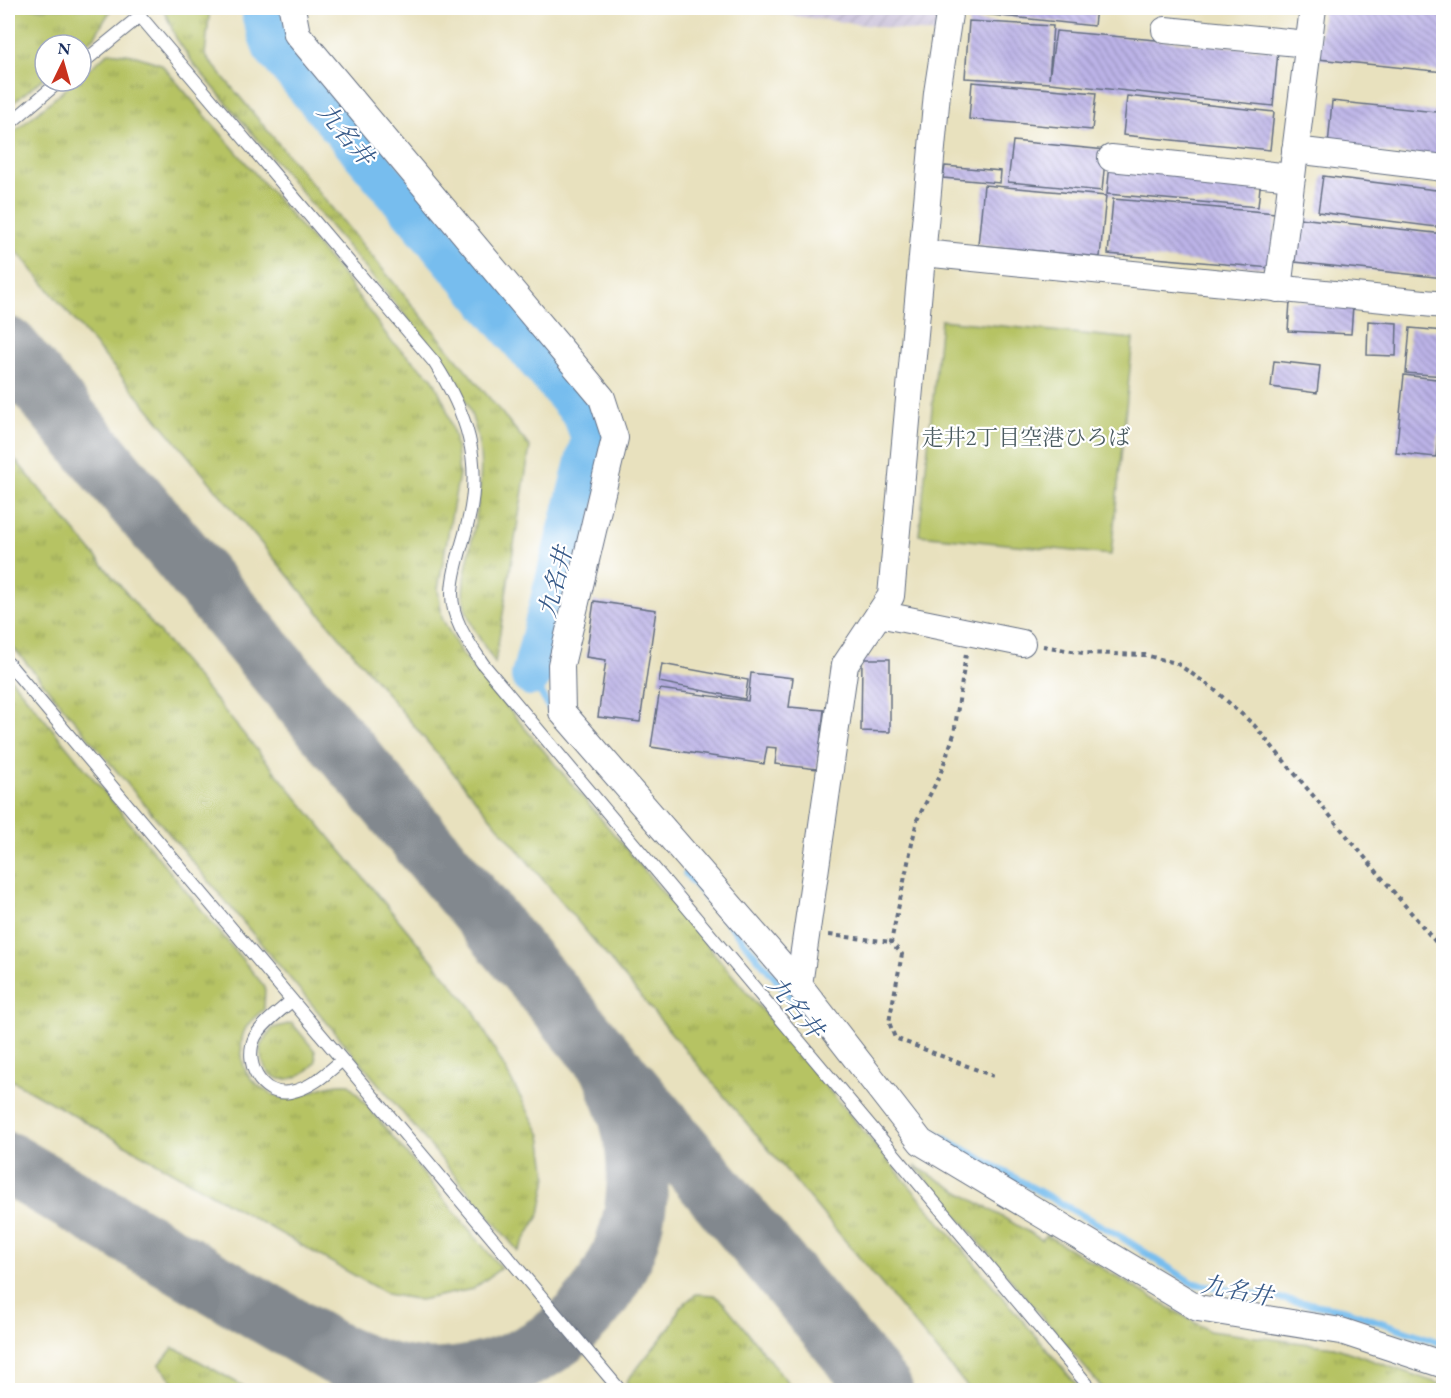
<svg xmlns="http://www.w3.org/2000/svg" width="1451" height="1398" font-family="'EB Garamond','Noto Serif JP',serif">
<defs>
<pattern id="industrial-furrows" width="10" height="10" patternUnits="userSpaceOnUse" patternTransform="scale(1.5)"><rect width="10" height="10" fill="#c8bfd8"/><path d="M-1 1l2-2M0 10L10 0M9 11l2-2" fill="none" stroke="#aba4bc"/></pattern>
<pattern id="grass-tufts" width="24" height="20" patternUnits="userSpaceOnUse" patternTransform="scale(1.5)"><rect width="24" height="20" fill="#b6c364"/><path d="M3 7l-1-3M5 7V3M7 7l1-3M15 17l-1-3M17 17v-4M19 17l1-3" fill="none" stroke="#939f56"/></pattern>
<pattern id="building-back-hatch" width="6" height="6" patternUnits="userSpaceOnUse" patternTransform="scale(1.5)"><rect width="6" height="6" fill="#bcb3e7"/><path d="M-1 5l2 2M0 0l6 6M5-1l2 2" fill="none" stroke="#9892be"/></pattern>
</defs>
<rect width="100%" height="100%" fill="#fff"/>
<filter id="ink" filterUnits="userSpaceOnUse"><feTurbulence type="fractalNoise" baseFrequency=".0167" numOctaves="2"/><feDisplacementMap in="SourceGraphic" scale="12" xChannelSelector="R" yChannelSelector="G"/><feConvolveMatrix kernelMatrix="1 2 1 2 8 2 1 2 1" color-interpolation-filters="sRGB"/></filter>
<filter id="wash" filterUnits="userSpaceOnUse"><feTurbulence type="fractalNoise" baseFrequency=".008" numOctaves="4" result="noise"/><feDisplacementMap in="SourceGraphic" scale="24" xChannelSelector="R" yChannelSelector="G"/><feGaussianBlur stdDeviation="1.35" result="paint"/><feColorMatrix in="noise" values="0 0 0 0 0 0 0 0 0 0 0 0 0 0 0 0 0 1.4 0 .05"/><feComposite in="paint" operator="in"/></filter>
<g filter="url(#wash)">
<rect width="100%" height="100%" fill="#e8e1be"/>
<polygon fill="url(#industrial-furrows)" points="731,8 939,8 936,34"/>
<g fill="url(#grass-tufts)" stroke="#687961" stroke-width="1.5">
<polygon points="8,8 112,8 95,36 81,48 81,45 45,45 45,77 8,107"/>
<path d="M163 8H210L205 55 530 447 495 663C484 645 471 628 465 607 460 590 467 566 470 549 485 474 489 438 450 369L193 63 176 38Z"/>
<polygon points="109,52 133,55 161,64 344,277 391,341 433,379 445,404 455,438 459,474 438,589 442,618 460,651 1081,1390 970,1390 8,241 8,137 75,81 81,81 81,76"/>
<polygon points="8,451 472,1008 541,1135 547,1176 540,1214 518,1251 8,641"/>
<path d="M8 675 265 987 264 1009C247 1023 239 1032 242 1055 243 1069 247 1077 259 1086 295 1115 311 1081 349 1084L501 1268 473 1289 420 1300 387 1294 8 1078Z"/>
<path d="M292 1023 315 1051 316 1062C293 1089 261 1085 260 1046L273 1028Z"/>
<polygon points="915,1166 1042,1240 1046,1235 1209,1331 1334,1347 1443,1385 1443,1390 1104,1390"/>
<polygon points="696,1294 714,1295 724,1303 794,1390 633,1390 626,1382 671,1326 680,1307"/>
<polygon points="173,1348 183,1352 250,1390 181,1390 159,1365"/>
</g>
<polygon fill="#b6c364" stroke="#687961" stroke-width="1.5" points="941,320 1133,339 1111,555 919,535"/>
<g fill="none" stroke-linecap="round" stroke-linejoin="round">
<g stroke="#77bdee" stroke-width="7">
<polyline points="531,676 554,716"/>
<polyline points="686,874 809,1018"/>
<polyline points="922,1126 1123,1238 1192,1283 1345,1310 1444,1344"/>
</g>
<polyline stroke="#77bdee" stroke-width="40" points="263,8 262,17 272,47 582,414 591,438 531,676"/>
<g stroke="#82888e" stroke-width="62">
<polyline points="8,348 882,1390"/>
<path d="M8 1163 336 1354C373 1371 413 1384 455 1378 598 1361 677 1217 618 1086"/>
</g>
</g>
<g id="blocks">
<g fill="url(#building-back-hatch)">
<polygon points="983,8 1096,8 1094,26 983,14"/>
<polygon points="1323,8 1444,8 1444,72 1318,59"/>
<polygon points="969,21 1053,26 1049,79 1056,31 1278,51 1273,106 1050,83 965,78"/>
<polygon points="972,82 1096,93 1092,130 969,119"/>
<polygon points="1439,93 1444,93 1444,158 1328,146 1332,101 1436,112"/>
<polygon points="1127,96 1274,112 1270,150 1123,135"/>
<polygon points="1013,141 1106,150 1102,191 1008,182"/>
<polygon points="1110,164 1261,177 1258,207 1107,194"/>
<polygon points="945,166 1001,171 1000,183 943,178"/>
<polygon points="1323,176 1444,191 1444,228 1318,212"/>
<polygon points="984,185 1106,196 1100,257 978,245"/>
<polygon points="1113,199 1276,213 1271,268 1108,254"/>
<polygon points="1299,218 1444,234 1444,278 1295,262"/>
<polygon points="1290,301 1353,305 1351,334 1288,331"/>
<polygon points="1368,321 1397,323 1396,356 1367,355"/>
<polygon points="1410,328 1444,331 1444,376 1406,373"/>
<polygon points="1274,361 1320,366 1317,393 1271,387"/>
<polygon points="1404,375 1444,380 1444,435 1438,434 1436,457 1396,453"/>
<polygon points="594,601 656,610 640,722 598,717 606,660 586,657"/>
<polygon points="862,659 890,659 890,732 861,731"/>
<polygon points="662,664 748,680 745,699 659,682"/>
<polygon points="751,673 793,678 789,707 824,710 817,769 775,764 777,748 767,747 764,764 651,747 660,689 748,701"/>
</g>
</g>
</g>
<g filter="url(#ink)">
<use href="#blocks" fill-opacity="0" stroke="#636d80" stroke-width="1.5"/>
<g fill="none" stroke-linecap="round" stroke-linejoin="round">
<g stroke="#636d80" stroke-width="14">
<g id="lane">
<path d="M141 8 140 16 434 362C467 413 483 461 468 522 463 544 452 571 452 594 452 621 469 643 483 664L1092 1390"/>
<polyline points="81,64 140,16"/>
<polyline points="8,125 60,81"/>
<polyline points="8,663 620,1390"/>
<path d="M291 1001C279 1012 263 1023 255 1037 243 1061 260 1097 290 1092 311 1088 325 1075 341 1061"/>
</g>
</g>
<g stroke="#636d80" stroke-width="28">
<g id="street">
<polyline points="292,8 297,34 602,398 615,438 561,665 562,712 799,985 921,1142 1198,1308 1341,1331 1444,1365"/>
<polyline points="1165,30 1308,44"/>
<polyline points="1295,150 1444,168"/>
<polyline points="1111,158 1292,177"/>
<polyline points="923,253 1444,305"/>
<polyline points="1278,289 1313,8"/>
<polyline points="879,614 1022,643"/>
<polyline points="799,985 845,665 891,596 937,93 950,8"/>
</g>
</g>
<g stroke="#636d80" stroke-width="4" stroke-dasharray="4.5 4.5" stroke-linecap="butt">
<polyline points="1043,646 1083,653 1145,655 1176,663 1210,686 1254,725 1444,952"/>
<polyline points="966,654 954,734 940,775 917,820 891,942 902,954 889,1022 895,1038 993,1076"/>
<polyline points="829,935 891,942"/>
</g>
<use href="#lane" stroke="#fff" stroke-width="12"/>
<use href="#street" stroke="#fff" stroke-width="26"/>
</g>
</g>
<g text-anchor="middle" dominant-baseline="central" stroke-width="4.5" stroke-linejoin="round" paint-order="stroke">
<g font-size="22" fill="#4a5b60" stroke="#fff">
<text x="1026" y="437">走井2丁目空港ひろば</text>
</g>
<g font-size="24" font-style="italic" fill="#375a89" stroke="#fff">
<text transform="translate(346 134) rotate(50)">九名井</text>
<text transform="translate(555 582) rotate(-76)">九名井</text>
<text transform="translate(796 1007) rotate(50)">九名井</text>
<text transform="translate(1237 1290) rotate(11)">九名井</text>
</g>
</g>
<rect width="1451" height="1398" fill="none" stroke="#fff" stroke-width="30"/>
<g transform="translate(63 63) rotate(5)"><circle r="28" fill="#ffffff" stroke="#a4acbf" stroke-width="1.5"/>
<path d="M0-4.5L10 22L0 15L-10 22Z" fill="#c8321e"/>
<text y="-9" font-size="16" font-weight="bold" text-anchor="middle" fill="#1b2f5e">N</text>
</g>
</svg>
